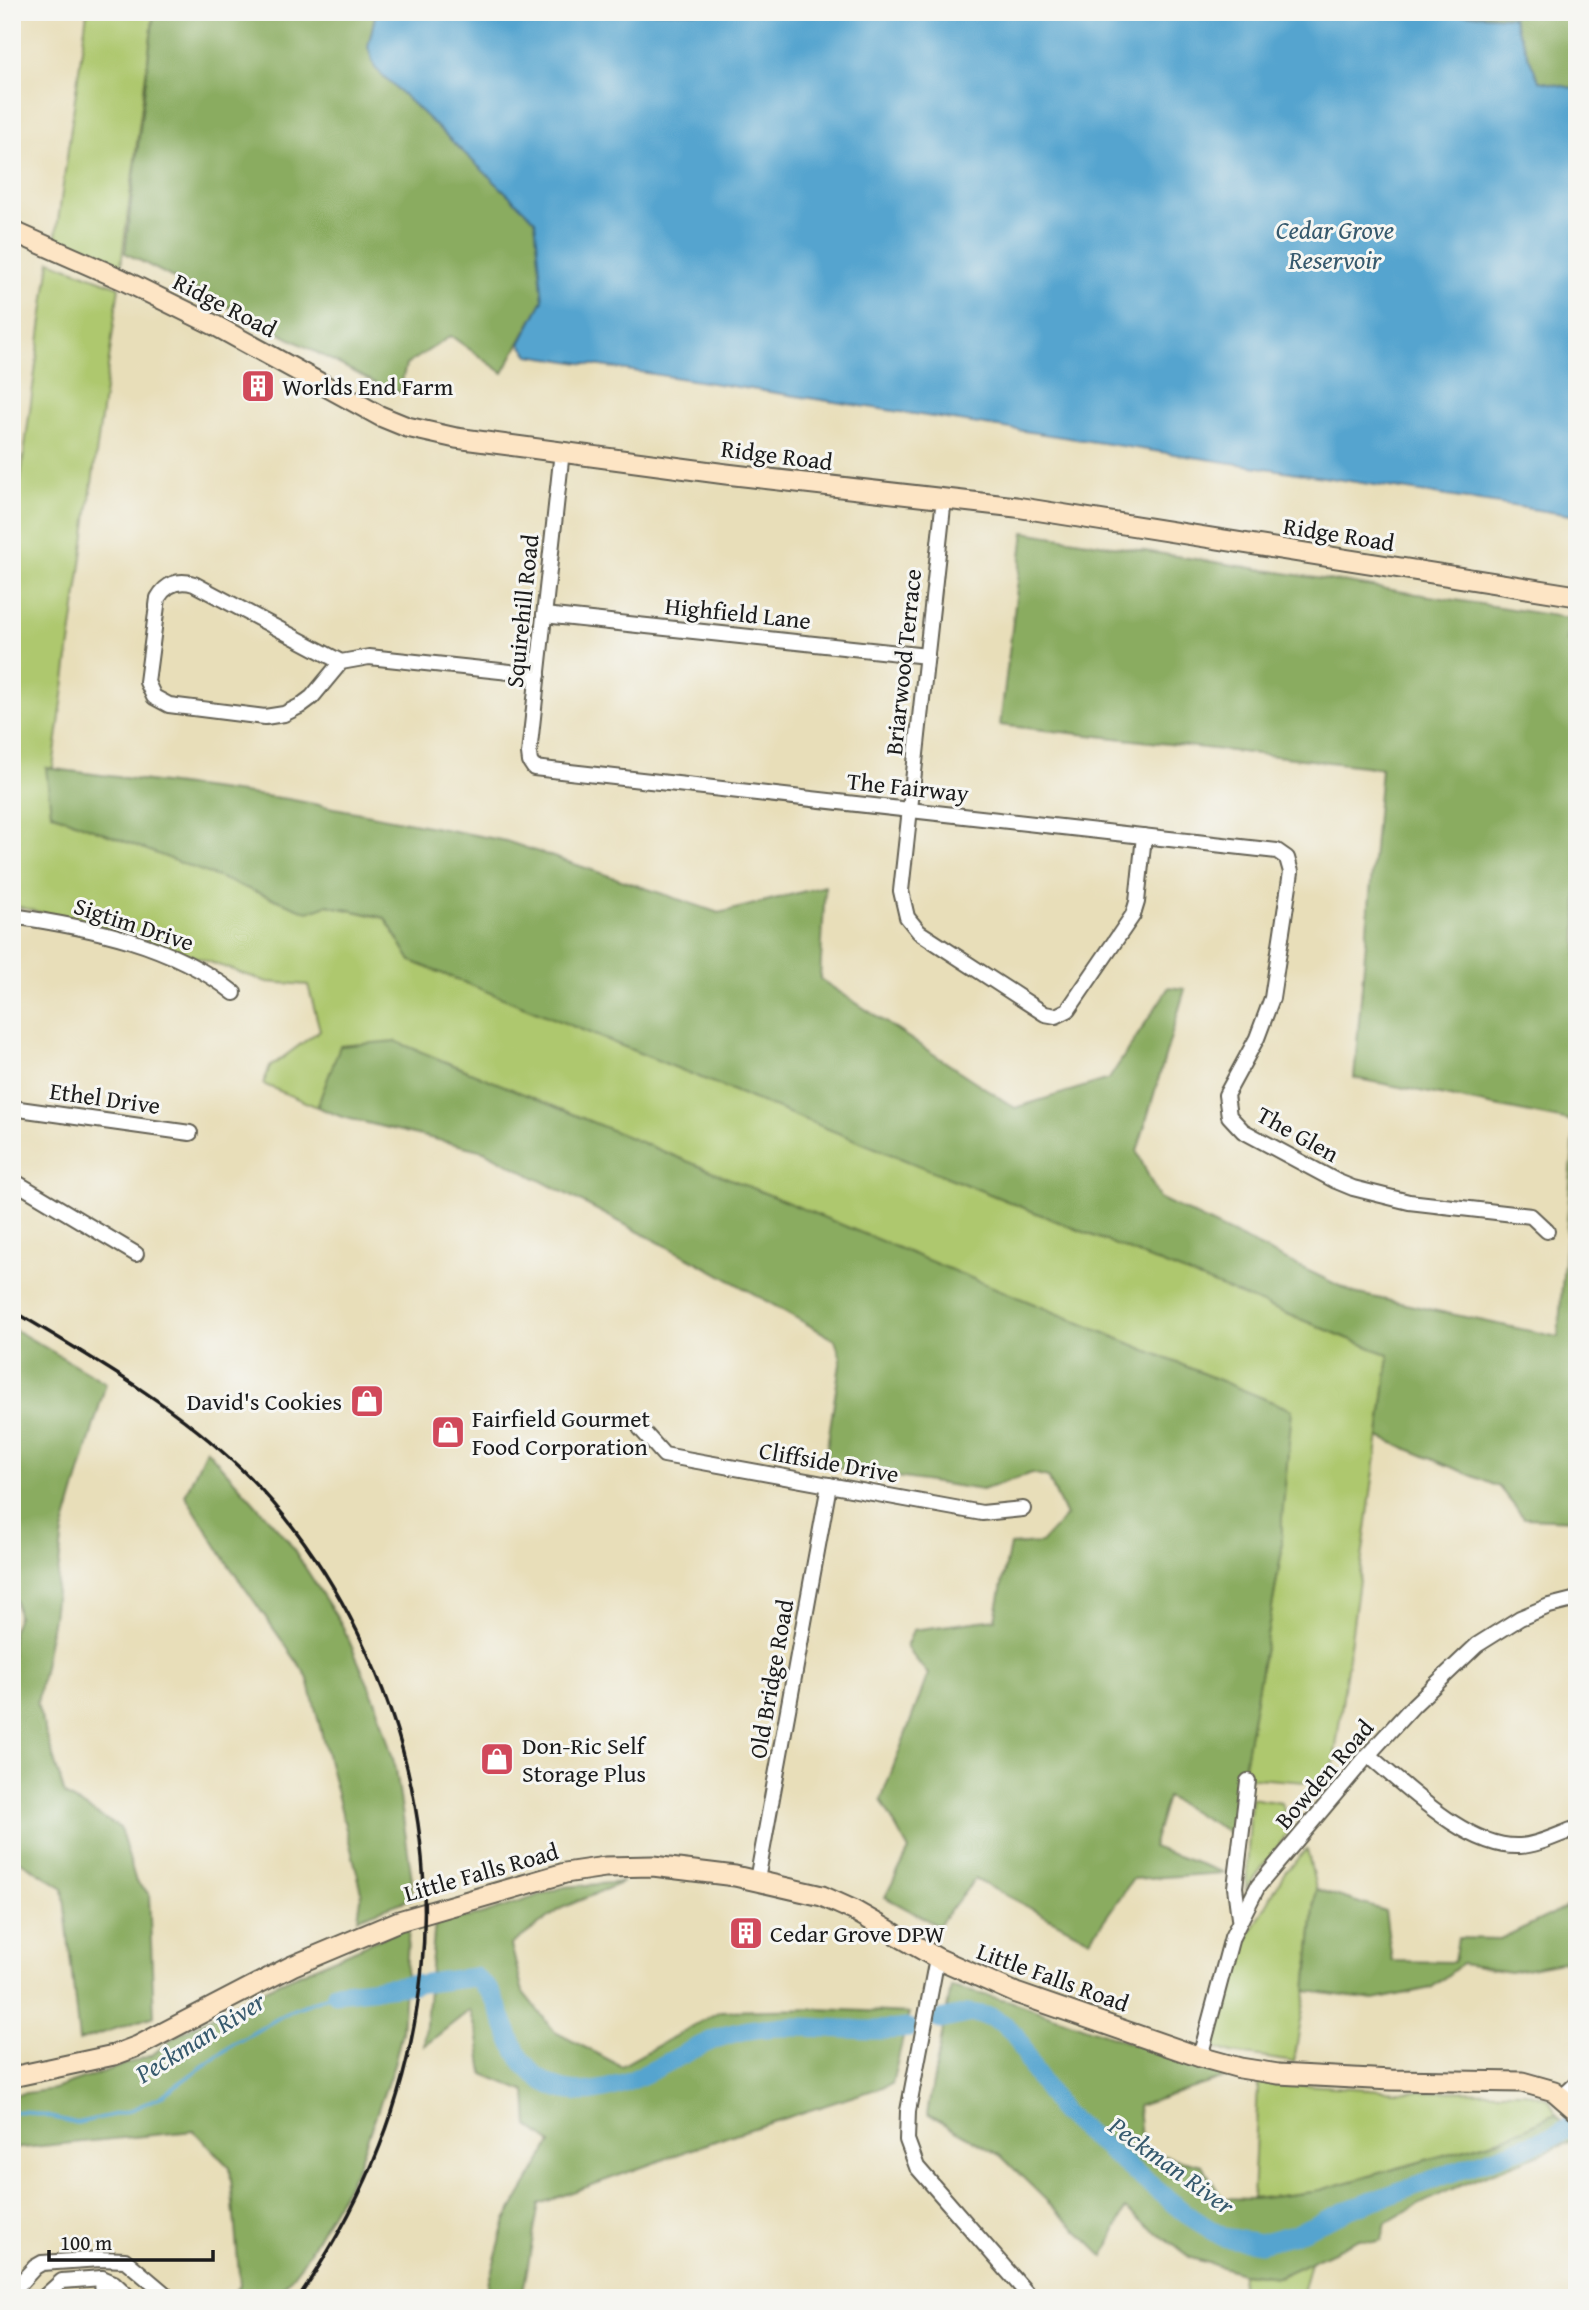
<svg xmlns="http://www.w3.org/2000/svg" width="1589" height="2310" font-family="'Gentium Book Plus',serif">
<rect width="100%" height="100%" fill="#f6f6f2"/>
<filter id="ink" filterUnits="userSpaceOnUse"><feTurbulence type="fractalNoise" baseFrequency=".0143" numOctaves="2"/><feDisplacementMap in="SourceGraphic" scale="14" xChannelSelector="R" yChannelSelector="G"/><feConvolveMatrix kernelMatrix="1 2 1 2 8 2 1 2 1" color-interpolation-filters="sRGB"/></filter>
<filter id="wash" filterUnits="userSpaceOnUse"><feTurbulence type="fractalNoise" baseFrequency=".00686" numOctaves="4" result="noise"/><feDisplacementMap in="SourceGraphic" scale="28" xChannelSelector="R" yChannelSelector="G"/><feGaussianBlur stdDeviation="1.57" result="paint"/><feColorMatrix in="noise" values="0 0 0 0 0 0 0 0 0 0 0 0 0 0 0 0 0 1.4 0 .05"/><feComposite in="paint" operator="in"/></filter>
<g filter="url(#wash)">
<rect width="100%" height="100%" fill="#e8deb9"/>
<g fill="#aec86e" stroke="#657245" stroke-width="2">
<polygon points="87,12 154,12 120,273 55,243"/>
<polygon points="50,261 119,287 53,768 47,768 327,905 385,918 411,961 1390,1355 1331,1784 1242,1777 1282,1551 1282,1519 341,1047 317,1107 263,1084 270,1067 320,1030 308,985 267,982 144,939 12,905 12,600 15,579 12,543"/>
<polygon points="1251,1798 1281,1803 1292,1827 1246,1889"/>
<polygon points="1307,1849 1316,1889 1306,1991 1294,2062 1232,2053 1214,2047 1235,1961 1285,1872"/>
<polygon points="1258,2082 1398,2091 1525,2092 1549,2099 1556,2114 1501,2139 1313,2192 1253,2199"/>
<polygon points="1310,2262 1301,2298 1240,2298 1242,2273 1278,2277"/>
</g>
<g fill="#8aac61" stroke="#53643e" stroke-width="2">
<polygon points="154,12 376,12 368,47 375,68 535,220 543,300 503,373 451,336 406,365 399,393 391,391 125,253"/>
<polygon points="1421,12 1577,12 1577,89 1539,81 1512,17"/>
<polygon points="1024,532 1569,618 1567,641 1577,644 1577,1520 1524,1518 1499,1487 1379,1437 1389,1355 411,961 385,918 327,905 308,912 51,813 46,768 288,799 506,841 719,913 825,886 820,979 1015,1108 1109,1079 1169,987 1185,989 1137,1152 1159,1198 1354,1293 1558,1337 1575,1122 1354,1078 1381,768 1000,725"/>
<polygon points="395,1041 1292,1410 1282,1519 1282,1551 1232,1834 1167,1797 1152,1847 1225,1873 1133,1879 1090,1940 975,1879 938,1926 885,1897 909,1850 881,1800 928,1674 906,1647 913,1630 995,1619 1010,1545 1041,1543 1066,1516 1048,1477 1032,1473 982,1490 824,1466 841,1358 835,1340 710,1269 484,1151 342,1117 317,1107 340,1046"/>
<polygon points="12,1328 106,1383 63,1532 53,1617 37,1704 65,1795 120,1828 136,1882 149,1894 154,2016 79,2041 63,1888 16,1858 12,1840 12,1632 18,1616 12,1579"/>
<polygon points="206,1449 287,1539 343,1627 376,1702 396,1769 412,1879 411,1899 358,1918 362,1892 307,1676 228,1564 185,1495"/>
<polygon points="623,1882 562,1908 511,1945 523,1992 555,2032 621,2066 720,2011 820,2009 909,2013 892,2084 732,2135 539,2204 522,2298 484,2298 506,2220 551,2143 528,2126 526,2092 483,2074 478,2037 470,2010 424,2046 435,1922 481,1915 564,1887"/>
<polygon points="1316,1889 1385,1911 1392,1961 1454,1962 1458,1938 1500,1939 1577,1902 1577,1959 1510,1972 1462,1964 1431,1988 1374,2000 1306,1991"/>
<polygon points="409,1926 402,2032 394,2065 356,2170 304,2261 275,2298 227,2298 240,2286 230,2168 194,2131 12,2149 12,2095 54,2089 152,2055 177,2035 267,1988"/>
<path d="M951 1987 1010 2001 1227 2077 1138 2106 1142 2151 1202 2165 1222 2198 1253 2199 1313 2192 1501 2139 1556 2114 1577 2139C1513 2166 1445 2187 1386 2223L1382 2240 1374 2242 1359 2239 1278 2277 1242 2273 1191 2258 1125 2209 1104 2257 1001 2156 927 2114Z"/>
</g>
<polygon fill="#55a4cf" stroke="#386076" stroke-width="2" points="376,12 1421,12 1512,17 1539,81 1577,89 1577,516 529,355 520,344 543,300 535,220 375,68 368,47"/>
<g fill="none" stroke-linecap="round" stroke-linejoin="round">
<polyline stroke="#55a4cf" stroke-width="3.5" points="12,2112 24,2111 77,2123 126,2112 160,2097 234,2044 292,2010 336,1993"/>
<g stroke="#55a4cf" stroke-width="19">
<path d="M426 1983 475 1977C480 1982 486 1987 490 1992 508 2020 509 2054 536 2076 592 2121 665 2058 718 2038 779 2015 845 2036 909 2028"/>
<polyline points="336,1993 415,1984"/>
<polyline points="940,2020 971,2013 992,2017 1005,2025 1016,2035 1034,2071 1063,2113 1186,2214 1223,2237 1260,2243 1294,2234 1350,2209 1557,2135 1577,2122"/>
</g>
</g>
</g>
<g filter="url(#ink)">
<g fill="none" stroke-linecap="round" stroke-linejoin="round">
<g stroke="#636053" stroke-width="18">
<g id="street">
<polyline points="562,451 529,754 530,762 534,768 1277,851 1287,858 1291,872 1272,998 1257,1038 1226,1095 1229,1116 1243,1131 1336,1181 1353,1188 1409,1202 1531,1216 1547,1231"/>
<polyline points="944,498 901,891 907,917 919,932 1045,1014 1056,1016 1068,1010 1133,915 1137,902 1144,836"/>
<polyline points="544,615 927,656"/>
<path d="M341 662 194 584C178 579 166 584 158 598L147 682 154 697 169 705 265 717 284 714 300 706 312 697 341 662 369 657 538 675"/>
<path d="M12 916C89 927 173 944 234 993"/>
<polyline points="12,1108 190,1133"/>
<polyline points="12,1180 136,1254"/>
<polyline points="640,1428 664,1455 982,1513 1023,1509"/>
<path d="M1368 1755C1406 1786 1468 1849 1520 1846 1539 1845 1559 1834 1577 1828"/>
<polyline points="757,1880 829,1485"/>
<polyline points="1239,1918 1235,1887 1248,1781"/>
<polyline points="937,1958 908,2111 907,2140 917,2167 1031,2298"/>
<polyline points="1200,2057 1232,1937 1258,1886 1368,1755 1414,1705 1477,1645 1520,1618 1549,1606 1577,1599"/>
<polyline points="1562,2096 1577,2082"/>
<polyline points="102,2278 103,2298"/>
<polyline points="12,2292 35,2267 42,2263 100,2259 125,2260 164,2293 167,2298"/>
<polyline points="43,2298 62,2281 102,2278 114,2283 130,2298"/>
</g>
</g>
<g stroke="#636053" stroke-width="23">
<g id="secondary">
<polyline points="12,231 121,279 216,326 380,416 407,427 456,438 726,474 1016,507 1577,596"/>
<polyline points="12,2077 114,2055 138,2046 292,1966 399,1921 565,1873 605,1867 653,1866 735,1876 822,1896 853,1910 937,1958 1016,1993 1200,2057 1240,2068 1278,2074 1391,2080 1522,2082 1554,2091 1577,2111"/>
</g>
</g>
<use href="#street" stroke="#fff" stroke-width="14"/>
<use href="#secondary" stroke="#fde5c5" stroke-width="19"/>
<path stroke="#1c1c1c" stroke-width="3.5" d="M12 1310C92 1358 174 1404 241 1469 289 1515 329 1574 358 1633 467 1856 438 2096 298 2298"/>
</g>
</g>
<defs>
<g id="building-square" transform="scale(1.75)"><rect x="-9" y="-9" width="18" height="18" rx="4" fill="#d1495b" stroke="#f6f6f2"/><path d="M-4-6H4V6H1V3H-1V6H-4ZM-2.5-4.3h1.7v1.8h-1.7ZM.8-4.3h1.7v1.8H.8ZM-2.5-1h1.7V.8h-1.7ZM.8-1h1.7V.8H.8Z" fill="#fff"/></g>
<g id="shop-square" transform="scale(1.75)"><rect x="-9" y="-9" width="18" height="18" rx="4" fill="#d1495b" stroke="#f6f6f2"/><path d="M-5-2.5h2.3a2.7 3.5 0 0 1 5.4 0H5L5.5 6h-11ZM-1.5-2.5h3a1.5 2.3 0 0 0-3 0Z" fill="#fff"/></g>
</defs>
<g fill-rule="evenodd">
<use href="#building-square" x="258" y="386"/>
<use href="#shop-square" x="367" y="1401"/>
<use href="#shop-square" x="448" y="1432"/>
<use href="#shop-square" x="497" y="1759"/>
<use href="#building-square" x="746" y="1933"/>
</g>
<g text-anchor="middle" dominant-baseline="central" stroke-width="6" stroke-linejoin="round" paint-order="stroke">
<g font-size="24" fill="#1c1c1c" stroke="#f6f6f2">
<text transform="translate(225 305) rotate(27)">Ridge Road</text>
<text transform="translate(777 455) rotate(7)">Ridge Road</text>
<text transform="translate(1339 534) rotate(9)">Ridge Road</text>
<text transform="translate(522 611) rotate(-84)">Squirehill Road</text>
<text transform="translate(738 613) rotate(6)">Highfield Lane</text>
<text transform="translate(903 662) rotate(-84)">Briarwood Terrace</text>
<text transform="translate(908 787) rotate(6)">The Fairway</text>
<text transform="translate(134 924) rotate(18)">Sigtim Drive</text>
<text transform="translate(105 1098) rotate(8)">Ethel Drive</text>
<text transform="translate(1298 1134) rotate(29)">The Glen</text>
<text transform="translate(829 1462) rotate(10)">Cliffside Drive</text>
<text transform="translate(771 1679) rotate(-80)">Old Bridge Road</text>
<text transform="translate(1324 1774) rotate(-49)">Bowden Road</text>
<text transform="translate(481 1872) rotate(-16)">Little Falls Road</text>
<text transform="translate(1053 1977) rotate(20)">Little Falls Road</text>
</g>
<g font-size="24" fill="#1c1c1c" stroke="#f6f6f2" text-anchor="start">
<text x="282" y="386">Worlds End Farm</text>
<text x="342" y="1401" text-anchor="end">David's Cookies</text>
<text x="472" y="1418">Fairfield Gourmet<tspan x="472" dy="28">Food Corporation</tspan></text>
<text x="522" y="1745">Don-Ric Self<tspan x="522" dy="28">Storage Plus</tspan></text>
<text x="770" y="1933">Cedar Grove DPW</text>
</g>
<g font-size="26" font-style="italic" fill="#36596d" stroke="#f6f6f2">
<text x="1335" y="229">Cedar Grove<tspan x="1335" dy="30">Reservoir</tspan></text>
<text transform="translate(200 2037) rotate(-32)">Peckman River</text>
<text transform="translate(1172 2165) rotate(36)">Peckman River</text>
</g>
</g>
<rect width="1589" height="2310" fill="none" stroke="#f6f6f2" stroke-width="42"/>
<path d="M49 2250v10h164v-10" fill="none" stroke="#1c1c1c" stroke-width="3.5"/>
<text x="60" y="2250" font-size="21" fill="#1c1c1c" stroke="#f6f6f2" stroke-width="5" paint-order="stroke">100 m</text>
</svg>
